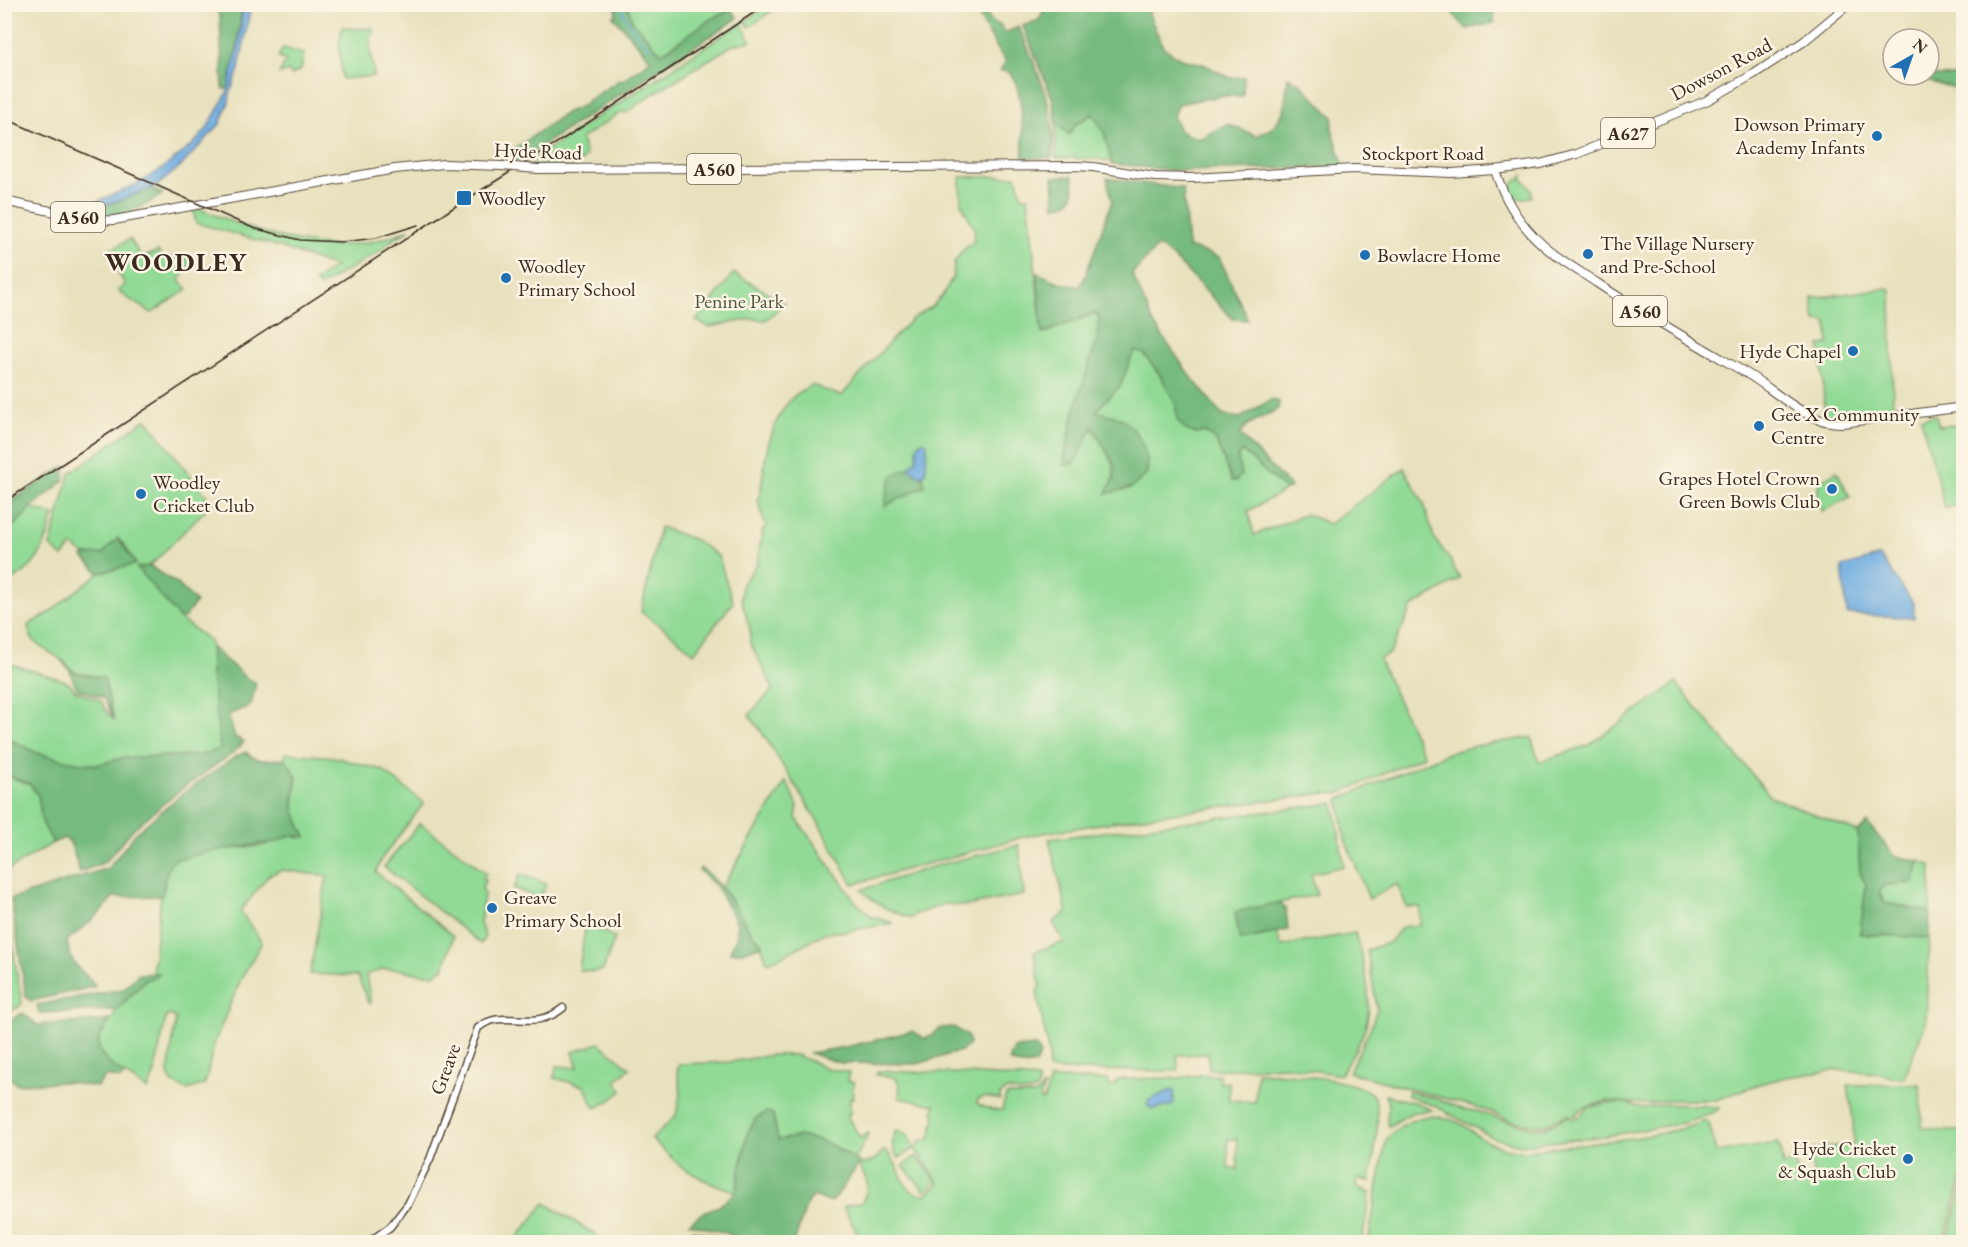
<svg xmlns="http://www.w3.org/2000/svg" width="1968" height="1247" font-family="'EB Garamond',serif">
<rect width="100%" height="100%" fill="#fcf5e5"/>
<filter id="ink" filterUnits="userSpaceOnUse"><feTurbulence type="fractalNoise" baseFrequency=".0167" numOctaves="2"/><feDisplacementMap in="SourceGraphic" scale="12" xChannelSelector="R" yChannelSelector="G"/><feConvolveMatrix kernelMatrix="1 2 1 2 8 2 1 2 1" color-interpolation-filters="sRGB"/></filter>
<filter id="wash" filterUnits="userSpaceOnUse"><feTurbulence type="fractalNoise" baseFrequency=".008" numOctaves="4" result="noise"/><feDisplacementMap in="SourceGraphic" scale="24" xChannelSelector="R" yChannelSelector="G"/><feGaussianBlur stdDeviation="1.35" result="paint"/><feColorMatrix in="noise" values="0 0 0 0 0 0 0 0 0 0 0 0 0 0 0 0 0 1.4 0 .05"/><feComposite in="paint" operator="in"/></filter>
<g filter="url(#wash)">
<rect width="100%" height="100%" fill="#e8e1bd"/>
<g fill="#91da95" stroke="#66825a" stroke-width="1.5" fill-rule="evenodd">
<polygon points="770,4 780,5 749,27 745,21"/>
<path d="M628 5H724L726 12 711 19 662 53C649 44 644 30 632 22Z"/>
<polygon points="741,23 751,41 733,45 656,92 626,113 621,112 581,139 586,156 576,166 527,163"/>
<polygon points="342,27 356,29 372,28 373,31 370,45 374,76 342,79 339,47"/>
<polygon points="283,48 304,54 301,70 291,75 289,71 279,74 286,61 278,57"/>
<polygon points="1093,114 1104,132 1112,162 1097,159 1056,158 1056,124 1069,135 1077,123"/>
<path d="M1523 175 1522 179 1530 187 1532 197 1514 199 1509 196C1508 185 1516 182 1523 175Z"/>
<path d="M1016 176 1022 197H1028L1042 334 1095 313 1099 316 1097 339 1074 412 1063 465 1074 463 1093 427 1114 465V478L1107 493 1130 488 1122 419 1095 411 1120 386 1134 351 1144 354 1160 375 1176 404 1177 420 1196 434 1205 432 1216 441 1232 481 1241 475 1238 457 1242 451 1286 490 1248 511 1254 535 1306 514 1329 524 1404 468 1424 504 1434 538 1450 560 1460 579 1412 607 1390 653 1379 659 1424 756 1338 794 1326 793 1150 816 1031 835 853 884 817 820 761 731 749 715 773 689 750 642V629L741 598 742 584 757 564 763 529 766 528 758 500 760 496C764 463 768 424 792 398 797 393 806 389 812 385L841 396 897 334 913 318 931 307 942 296 953 277 954 263 961 252 973 242 975 230 961 203 960 177Z"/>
<path d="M197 208C270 237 333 263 410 229L384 246 385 248 319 287 315 281 335 267 280 247 196 223 193 209Z"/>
<polygon points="130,239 142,258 158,251 162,257 193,259 179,281 188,289 152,313 127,298 118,290 125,285 107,252"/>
<polygon points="734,273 785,303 766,320 752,319 709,327 696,321"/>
<polygon points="1889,288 1891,292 1893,411 1889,413 1836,419 1825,416 1820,345 1829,344 1827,322 1815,321 1812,298"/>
<polygon points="1936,415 1939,426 1963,424 1963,505 1945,508 1921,418"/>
<path d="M146 419 212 503 154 562 141 570 137 566 180 619 210 641 211 674 221 749 199 755 122 758 97 765 69 761 37 753 5 737 4 662 63 680 69 683 76 691 101 701 107 713 114 720 104 678C96 677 84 677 76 673 71 670 66 664 62 660 47 649 29 646 28 625L46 615 99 573 136 564 123 543 102 555H85L72 546 63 557 50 546 70 473Z"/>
<polygon points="1837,471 1850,497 1823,511 1816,502 1819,482"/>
<path d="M31 508 54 515C43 551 40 566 5 585L4 530 16 524Z"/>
<polygon points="660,527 695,540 718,556 733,602 694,653 669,632 641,612"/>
<polygon points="1676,683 1771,797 1858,832 1860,873 1866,885 1860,934 1929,938 1926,1022 1904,1078 1891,1077 1879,1073 1836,1070 1787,1077 1759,1084 1716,1100 1668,1100 1648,1104 1606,1101 1581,1109 1576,1115 1571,1116 1568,1114 1544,1125 1529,1124 1509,1120 1483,1109 1349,1072 1371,1027 1377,1009 1367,950 1390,942 1402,927 1420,925 1420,907 1407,907 1397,884 1369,899 1345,839 1339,799 1448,753 1475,746 1531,737 1539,762 1589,745"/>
<path d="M286 753 334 757 382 770 424 803 382 858 376 872 453 936 444 969 441 968 436 974C419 976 397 967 385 969 379 970 372 973 366 975L371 1003H368L358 976 310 974 327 876 281 870 269 875 240 911 262 942 241 979 214 1043 205 1084 187 1090 172 1082 168 1075 176 1018 170 1015 166 1017 154 1075 148 1090 112 1066 101 1054 98 1044 100 1036 117 1010 146 979 155 978 158 973H152L161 895 163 893C165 884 165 869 172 862 184 849 241 849 259 846 269 844 282 837 290 836 293 836 296 837 299 838L294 806 297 777 284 759Z"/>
<polygon points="4,775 30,784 38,795 42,822 53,843 5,872"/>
<polygon points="786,781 798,806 796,818 855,901 872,917 894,923 849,931 824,933 781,957 767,962 760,941 752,934 722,887"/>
<path d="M1334 803 1344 866 1311 874 1317 895 1235 912 1240 940 1277 933 1281 946 1355 933C1362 956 1373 997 1367 1021 1363 1040 1350 1058 1340 1075L1286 1066 1209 1070 1208 1054 1177 1055 1178 1071 1052 1070 1048 1068 1049 1054 1037 992 1040 985 1034 952 1064 942 1053 922 1067 912 1049 839Z"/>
<polygon points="420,823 486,873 483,878 486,880 482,886 484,894 480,924 485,936 481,944 384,867"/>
<path d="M1019 845 1024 895 966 906 945 904 916 914 911 918C889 911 878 905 861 890L938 865Z"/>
<polygon points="1919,861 1931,865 1930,912 1885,903 1879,892 1885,885 1913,883"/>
<polygon points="520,874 546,884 540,899 514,888"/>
<polygon points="4,895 22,1003 19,1007 5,1014"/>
<polygon points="586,922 615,938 603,970 593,972 579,970"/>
<polygon points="599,1043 630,1068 616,1080 622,1091 608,1102 595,1108 584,1086 554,1078 557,1066 578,1068 573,1052"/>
<path d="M771 1055H796L829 1069 849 1072 847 1081 855 1083 853 1087V1098H850V1114L847 1116 860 1138 868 1133 867 1138 855 1159C826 1141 812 1134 778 1140L773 1114 767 1112 756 1118 747 1134 736 1192 704 1180 680 1166 652 1139 676 1115 681 1091 677 1072 679 1064 730 1062Z"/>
<path d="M877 1071 954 1073 1038 1079C1038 1081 1038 1088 1037 1089 1031 1095 1013 1091 1006 1090L1000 1095V1100L985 1097 978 1099 977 1104 992 1110H1002L1006 1095H1035L1044 1086 1040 1098 1041 1101 1044 1100 1050 1079 1107 1080 1110 1086H1114L1116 1081 1122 1079 1178 1078 1207 1074 1208 1076 1219 1075 1220 1083 1229 1082V1100L1255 1102 1257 1072C1277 1073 1369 1078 1375 1099 1382 1120 1373 1159 1370 1181L1357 1179 1356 1186 1370 1193 1362 1242H862L843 1207 862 1202C871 1184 868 1181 858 1165 869 1163 876 1161 883 1151L888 1152C891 1158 896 1163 898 1169 904 1183 909 1194 925 1195L939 1183 915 1149 921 1140 926 1141 931 1136 935 1115 933 1114 935 1105 899 1098 900 1086 895 1077 876 1075ZM1228 1139H1237L1238 1170 1228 1168Z"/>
<path d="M1920 1084 1922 1127 1944 1131H1963V1173L1944 1242H1368L1386 1140C1406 1117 1433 1109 1461 1124 1470 1129 1479 1138 1488 1142 1506 1151 1528 1153 1547 1148 1598 1141 1659 1139 1706 1121L1709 1123 1716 1152 1779 1143 1783 1165 1794 1161 1801 1180 1814 1175 1810 1158 1802 1151 1854 1144 1853 1120 1848 1085Z"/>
<polygon points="1408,1091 1440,1100 1463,1109 1480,1112 1499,1119 1530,1127 1544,1128 1568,1116 1572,1119 1579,1117 1587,1108 1607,1103 1625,1103 1644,1108 1666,1104 1718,1107 1719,1109 1701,1118 1684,1123 1606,1136 1522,1145 1496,1139 1435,1106 1407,1095"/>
<polygon points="1385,1095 1417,1103 1432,1110 1411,1113 1389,1126 1387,1124 1388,1104"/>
<path d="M896 1130 908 1136 915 1148 899 1158C890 1149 892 1141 896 1130Z"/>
<polygon points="916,1156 937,1181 925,1191 903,1166"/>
<polygon points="1963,1184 1963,1242 1947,1242"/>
<polygon points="545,1203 607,1242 514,1242"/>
</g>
<g fill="#74ba7e" stroke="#58724e" stroke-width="1.5">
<polygon points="215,5 242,5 237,49 228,88 223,89 220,17"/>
<path d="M616 5H628L632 22C644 30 649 44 662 53L711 19 731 10 738 18 517 162H502V158L567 112 585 105 587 101 621 79 623 80 651 60 613 16 616 15Z"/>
<path d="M972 5H981L993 23 1000 25 1005 33 1019 27C1036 69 1059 112 1052 158H1023C1023 142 1025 64 1000 71L1006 61C992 44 985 23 972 5Z"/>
<polygon points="1046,5 1148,5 1149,14 1163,47 1181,59 1203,64 1230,78 1244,77 1243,96 1220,96 1178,104 1173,116 1181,132 1199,139 1227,124 1257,136 1274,127 1284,111 1288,77 1301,84 1333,117 1332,129 1344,167 1180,171 1112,164 1104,132 1093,114 1077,123 1069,135 1056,124 1053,100 1023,26 1039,20"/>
<polygon points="1445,5 1494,5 1494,23 1467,29"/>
<polygon points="1963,68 1963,85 1959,89 1926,81 1902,83 1895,75 1956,76"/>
<polygon points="1073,176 1074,193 1069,202 1055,207 1053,177"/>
<path d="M1107 178 1183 189 1188 247 1219 257 1248 320 1233 319 1177 261 1158 246 1132 274 1154 324 1188 373 1222 415 1240 418 1272 399 1279 402 1278 409 1247 425 1240 435 1291 488 1286 490 1242 451 1238 457 1241 475 1236 481H1232L1216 441 1205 432 1196 434 1186 430 1177 420 1176 404 1160 375 1144 354 1134 351 1120 386 1096 411C1104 414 1116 415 1123 420 1139 431 1150 455 1147 474L1131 488 1106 494 1114 478V465L1093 427 1074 464 1063 465 1074 412 1097 339 1099 316 1094 313 1042 334 1037 273 1061 283 1079 287 1085 277 1112 201Z"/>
<path d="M151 188 163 194C135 213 113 223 79 212L133 196Z"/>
<polygon points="65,466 64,481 31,508 16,524 5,530 5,505"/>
<path d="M910 468 922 473 925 486 885 506C888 485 887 473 910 468Z"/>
<polygon points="118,538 136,564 99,573 83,557 85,555 102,554"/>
<polygon points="150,566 179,585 196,602 184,618 180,619 137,568"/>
<polygon points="211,647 245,677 256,683 251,705 228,715 235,737 244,742 233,753 180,790 133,829 105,862 80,872 70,842 64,838 53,843 42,822 38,795 30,784 5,775 5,737 37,753 69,761 97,765 122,758 199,755 220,749 211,673"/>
<polygon points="60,659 76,673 104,678 114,721 104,698 78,689 74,683 70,671"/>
<path d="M246 752C257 764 269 759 284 759 304 780 293 781 294 804 294 815 302 828 306 837L289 836 276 842 225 849 176 859C165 867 165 881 163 893L159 896 113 897C101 914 84 928 67 940 71 968 79 967 96 986L31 1001 26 997 11 899 108 868 137 832 182 794 235 757Z"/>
<polygon points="1867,823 1895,856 1919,861 1913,883 1885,885 1879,892 1885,903 1930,912 1929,938 1860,934 1866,885 1860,873 1858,832"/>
<path d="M701 868C723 884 736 908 750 931 754 937 760 938 762 945L742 952H730L737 935V923L716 886 699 870Z"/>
<polygon points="1280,902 1286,910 1288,930 1240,940 1235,912"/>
<polygon points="159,973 155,978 146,979 117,1010 39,1013 37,1005 123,989 139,974"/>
<path d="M23 1013 37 1025 111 1020C108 1025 102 1031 100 1036 92 1053 113 1067 125 1075L120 1079 106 1076 97 1087 66 1082 16 1084 8 1075 5 1074V1023Z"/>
<polygon points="954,1027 968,1037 969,1045 961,1051 917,1064 840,1063 809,1053 846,1047 913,1031 925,1039 941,1028"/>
<path d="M1036 1046 1040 1055 1035 1064C1025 1067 1019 1065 1009 1061L1014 1048Z"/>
<polygon points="767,1112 773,1114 778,1140 800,1136 825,1142 860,1162 858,1165 833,1201 829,1202 814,1196 808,1201 794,1242 750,1242 726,1233 689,1223 706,1211 719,1206 736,1192 747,1134 756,1118"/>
<polygon points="692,1230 713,1235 733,1242 689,1242"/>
</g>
<g fill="#6dabe0" stroke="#546a7f" stroke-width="1.5">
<polygon points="243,5 251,5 239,69 230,94 229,102 220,124 182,165 158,185 122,200 83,211 82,208 137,184 162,169 193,144 206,130 227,93 238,47"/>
<path d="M923 441 926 442C928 446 926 467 925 473L922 476 915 473 909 467 917 459C918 451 914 446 923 441Z"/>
<polygon points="1880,556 1914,604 1914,618 1847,614 1842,567"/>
<polygon points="1171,1090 1174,1091 1174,1102 1171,1106 1152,1109 1147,1105 1149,1100"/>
</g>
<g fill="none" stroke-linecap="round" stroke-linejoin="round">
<path stroke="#6dabe0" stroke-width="1.5" d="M620 4C624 20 638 37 650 48"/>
</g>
</g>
<g filter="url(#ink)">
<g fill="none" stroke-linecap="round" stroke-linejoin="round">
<g stroke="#554536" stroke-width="9">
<path id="tertiary" d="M369 1242 390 1227 408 1204 430 1159 478 1028C504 1006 531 1034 563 1008"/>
</g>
<g stroke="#554536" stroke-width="10">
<g id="primary">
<polyline points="538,169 1077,166 1093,167 1155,177 1191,178 1354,169 1452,173 1495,170 1540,164 1577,154 1708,100 1754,74 1803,42 1849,4"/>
<path d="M1495 170C1504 199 1521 226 1544 246 1560 260 1579 271 1597 283 1645 315 1696 344 1746 373 1768 386 1788 405 1811 416 1821 421 1831 423 1842 423L1964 407"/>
<polyline points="4,201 97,221 114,220 395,169 444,164 501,166"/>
</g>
</g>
<use href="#tertiary" stroke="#fff" stroke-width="6"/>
<use href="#primary" stroke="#fff" stroke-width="8"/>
<g stroke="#3b2a1e" stroke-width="1.5">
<polyline points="4,118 253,228 300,240 342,242 376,238 418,225"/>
<polyline points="4,502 456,206 574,132 767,4"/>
</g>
<g stroke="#554536" stroke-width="10" stroke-linecap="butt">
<polyline id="primary-bridge" points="501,166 538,169"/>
</g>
<use href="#primary-bridge" stroke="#fff" stroke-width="8"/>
</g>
</g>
<g fill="#1f6fb2" stroke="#fcf5e5" stroke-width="2">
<circle cx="1877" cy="136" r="6"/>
<rect x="456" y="190" width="16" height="16" rx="3"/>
<circle cx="1588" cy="254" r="6"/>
<circle cx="1365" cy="255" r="6"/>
<circle cx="506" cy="278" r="6"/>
<circle cx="1853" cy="351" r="6"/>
<circle cx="1759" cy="426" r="6"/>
<circle cx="1832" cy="489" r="6"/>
<circle cx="141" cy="494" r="6"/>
<circle cx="492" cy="908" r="6"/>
<circle cx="1908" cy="1159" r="6"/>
</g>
<g text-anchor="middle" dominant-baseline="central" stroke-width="5" stroke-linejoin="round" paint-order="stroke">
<g fill="#fcf5e5" stroke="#75675a" stroke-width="1.5">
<rect x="1601" y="118" width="54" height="30" rx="4.5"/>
<rect x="687" y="154" width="54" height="30" rx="4.5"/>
<rect x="51" y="202" width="54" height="30" rx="4.5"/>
<rect x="1613" y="296" width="54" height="30" rx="4.5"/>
</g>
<g font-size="18" font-weight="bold" fill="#3b2a1e">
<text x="1628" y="133">A627</text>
<text x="714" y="169">A560</text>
<text x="78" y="217">A560</text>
<text x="1640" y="311">A560</text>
</g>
<g font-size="20" fill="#3b2a1e" stroke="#fcf5e5">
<text transform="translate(1721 69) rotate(-28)">Dowson Road</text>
<text transform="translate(538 151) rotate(2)">Hyde Road</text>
<text x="1423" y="153">Stockport Road</text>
<text transform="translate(445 1069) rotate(-70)">Greave</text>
</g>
<g font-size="20" fill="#3b2a1e" stroke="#fcf5e5" text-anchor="start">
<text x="1865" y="124" text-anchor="end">Dowson Primary<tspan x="1865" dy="23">Academy Infants</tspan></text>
<text x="478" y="198">Woodley</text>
<text x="1600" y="243">The Village Nursery<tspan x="1600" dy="23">and Pre-School</tspan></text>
<text x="1377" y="255">Bowlacre Home</text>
<text x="518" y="266">Woodley<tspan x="518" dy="23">Primary School</tspan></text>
<text x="1841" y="351" text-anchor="end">Hyde Chapel</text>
<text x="1771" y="414">Gee X Community<tspan x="1771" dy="23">Centre</tspan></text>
<text x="1820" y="478" text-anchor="end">Grapes Hotel Crown<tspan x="1820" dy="23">Green Bowls Club</tspan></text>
<text x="153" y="482">Woodley<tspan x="153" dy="23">Cricket Club</tspan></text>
<text x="504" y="897">Greave<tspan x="504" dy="23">Primary School</tspan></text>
<text x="1896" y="1148" text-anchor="end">Hyde Cricket<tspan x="1896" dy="23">&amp; Squash Club</tspan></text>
</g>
<g font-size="20" fill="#50563c" stroke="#fcf5e5">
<text x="739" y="301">Penine Park</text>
</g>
<g font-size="26" font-weight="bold" letter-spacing="1.5" fill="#3b2a1e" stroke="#fcf5e5">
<text x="176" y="262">WOODLEY</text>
</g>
</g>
<rect width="1968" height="1247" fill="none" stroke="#fcf5e5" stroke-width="24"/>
<g transform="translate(1911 57) rotate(40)"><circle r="28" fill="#fcf5e5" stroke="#afa495" stroke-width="1.5"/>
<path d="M0-4.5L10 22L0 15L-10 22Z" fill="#1f6fb2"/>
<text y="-9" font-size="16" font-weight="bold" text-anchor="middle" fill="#3b2a1e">N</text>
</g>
</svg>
